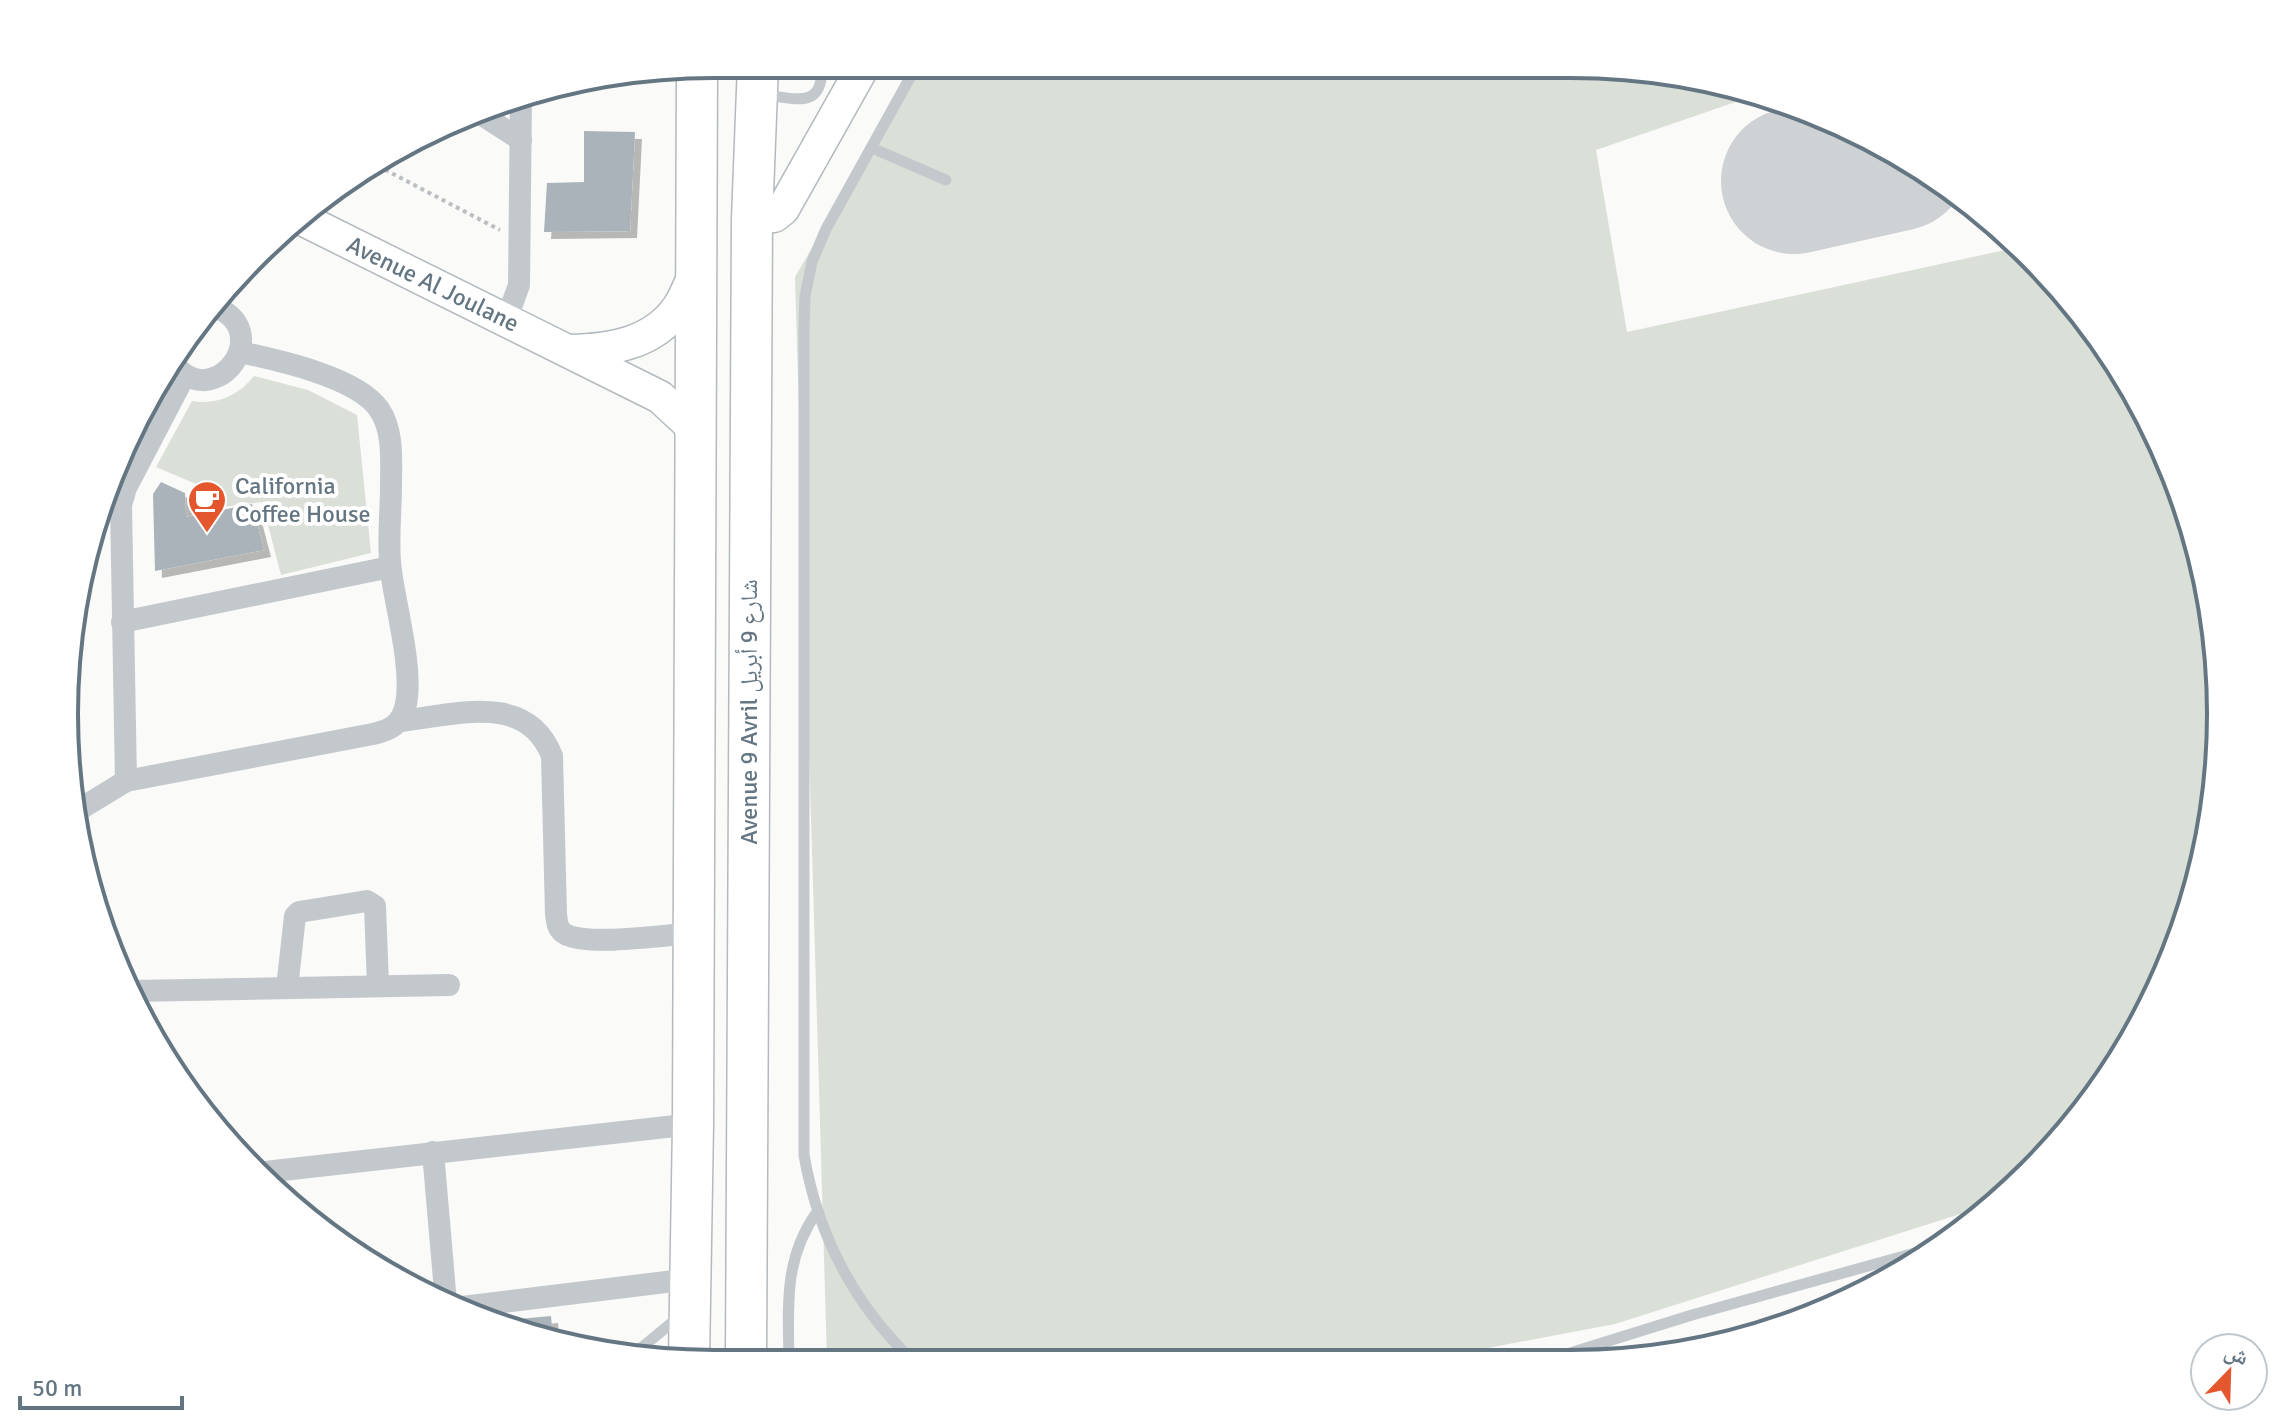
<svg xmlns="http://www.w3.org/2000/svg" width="2285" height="1428" font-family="Signika,'Noto Naskh Arabic',sans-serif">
<defs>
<filter id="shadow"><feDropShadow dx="7" dy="7" stdDeviation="0" flood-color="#0004"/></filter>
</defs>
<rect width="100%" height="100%" fill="#fafaf8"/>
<g fill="#dadfd7">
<polygon points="918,65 1655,70 1753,96 1596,150 1627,332 2019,247 2059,285 2134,389 2186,505 2215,629 2220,756 2199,882 2154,1001 2087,1109 2001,1201 1615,1324 1414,1362 827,1359 795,277"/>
<path d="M254 376 308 390 357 415 371 553 281 575 262 502 200 510 196 484 156 467 192 401C217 405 238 396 254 376Z"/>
</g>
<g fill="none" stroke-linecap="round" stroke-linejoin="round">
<polyline stroke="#ced2d4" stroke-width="58" points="1817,113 1830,173"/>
<polyline stroke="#ced2d4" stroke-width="146" points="1794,181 1897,158"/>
</g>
<g fill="#aab3b9" filter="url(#shadow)">
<polygon points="584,131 635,132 630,231 544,232 547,183 584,182"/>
<polygon points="161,482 185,493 186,517 252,504 264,550 155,571 153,494"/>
<polygon points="551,1316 553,1338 496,1323 497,1321"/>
</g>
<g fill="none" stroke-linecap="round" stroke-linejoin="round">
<g stroke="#b3babf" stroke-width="35">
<g id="secondary">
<polyline points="300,218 660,397 687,422 697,439"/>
<polyline points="752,219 774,216 783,209 864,65"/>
<path d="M569 351C610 350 653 344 678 308 685 298 690 284 695 273"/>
</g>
</g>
<g stroke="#b4b9bd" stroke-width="43">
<g id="highway">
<polyline points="689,1359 693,1124 697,67"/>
<polyline points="746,1359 752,219 758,64"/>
</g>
</g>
<polyline stroke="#bbbfc2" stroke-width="4" stroke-dasharray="4 4" stroke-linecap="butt" points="378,166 500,230"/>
<g stroke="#c3c8cc" stroke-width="11">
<path d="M765 95C798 99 823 109 822 65"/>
<polyline points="872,148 946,180"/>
<polyline points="629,1358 680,1316"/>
<path d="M789 1359C788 1305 784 1258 817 1212"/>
<path d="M912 1360C853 1303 818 1236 804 1155V330L805 296 812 262 826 229 917 65"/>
<polyline points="1541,1362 1692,1315 1940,1246"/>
</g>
<g stroke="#c3c8cc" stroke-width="22">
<polyline points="479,113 521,140"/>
<polyline points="506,321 519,285 521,96"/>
<path d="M171 359C208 419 279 335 216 307"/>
<polyline points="122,622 390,567"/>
<path d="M400 721C454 715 527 691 552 756L556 914C557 924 558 931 567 935 592 946 665 935 694 933"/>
<polyline points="126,781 121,505 126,488 185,375"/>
<path d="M80 809 126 781 373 734C391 730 402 724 406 704 413 668 396 609 391 571 387 544 391 514 391 486 391 461 394 431 379 409 357 377 277 360 240 352"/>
<polyline points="287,988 295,916 299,912 367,901 375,906 378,986"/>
<polyline points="132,991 449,985"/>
<polyline points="433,1152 446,1303"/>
<polyline points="265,1172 693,1124"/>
<polyline points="454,1308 690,1279"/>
</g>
<use href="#secondary" stroke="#fff" stroke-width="32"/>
<use href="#highway" stroke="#fff" stroke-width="40"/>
</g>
<defs>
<g id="cafe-pin" transform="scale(2)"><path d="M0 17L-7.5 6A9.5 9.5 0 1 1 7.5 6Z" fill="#e4572e" stroke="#fff"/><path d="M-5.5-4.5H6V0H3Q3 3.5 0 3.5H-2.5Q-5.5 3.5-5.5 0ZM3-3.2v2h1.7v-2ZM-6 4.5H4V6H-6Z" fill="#fff"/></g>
</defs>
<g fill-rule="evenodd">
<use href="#cafe-pin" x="207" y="500"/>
</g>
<g text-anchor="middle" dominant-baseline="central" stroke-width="8" stroke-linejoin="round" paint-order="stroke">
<g font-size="24" fill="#657683" stroke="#fff">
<text transform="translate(433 284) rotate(26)">Avenue Al Joulane</text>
<text transform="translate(749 712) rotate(-90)">Avenue 9 Avril شارع 9 أبريل</text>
</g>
<g font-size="24" fill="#657683" stroke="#fff" text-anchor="start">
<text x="235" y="486">California<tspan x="235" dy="28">Coffee House</tspan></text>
</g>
</g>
<path d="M0 0H2285V1428H0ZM714 78H1571A636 636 0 0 1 2207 714V714A636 636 0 0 1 1571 1350H714A636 636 0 0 1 78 714V714A636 636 0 0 1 714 78Z" fill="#fff" fill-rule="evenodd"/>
<path fill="none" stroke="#657683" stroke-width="4" d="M714 78H1571A636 636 0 0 1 2207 714V714A636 636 0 0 1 1571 1350H714A636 636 0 0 1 78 714V714A636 636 0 0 1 714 78Z"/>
<g transform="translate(2229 1372) rotate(23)"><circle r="38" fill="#ffffff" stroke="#c1c8cd" stroke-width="2"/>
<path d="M0-6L14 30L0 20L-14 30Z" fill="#e4572e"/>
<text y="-12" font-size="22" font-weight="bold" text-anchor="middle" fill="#657683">ش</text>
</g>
<path d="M20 1396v12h162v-12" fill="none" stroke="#657683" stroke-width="4"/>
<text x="32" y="1396" font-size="24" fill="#657683" stroke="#ffffff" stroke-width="6" paint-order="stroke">50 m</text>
</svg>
